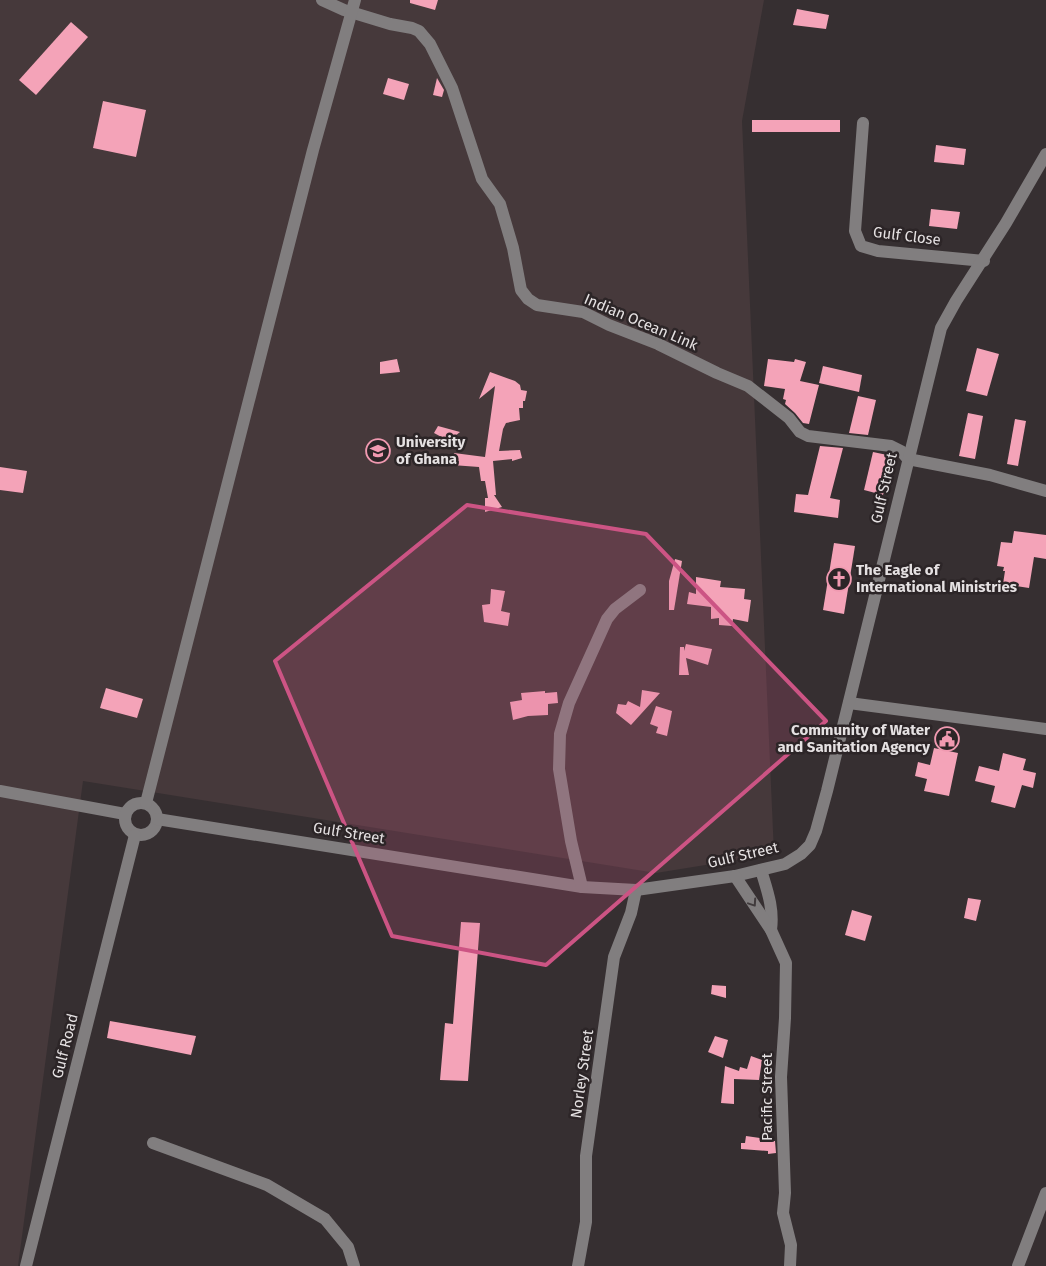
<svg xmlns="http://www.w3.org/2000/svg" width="1046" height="1266" font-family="'Fira Sans',sans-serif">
<rect width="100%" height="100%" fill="#362f31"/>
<polygon fill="#46393b" points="0,0 764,0 742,121 774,854 656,873 83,781 18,1266 0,1266"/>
<g fill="#f4a3b8">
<polygon points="410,0 438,0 435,10 410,3"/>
<polygon points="797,9 829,15 826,29 793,25"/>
<polygon points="71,22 88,37 36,95 19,80"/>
<polygon points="388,78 409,84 404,100 383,94"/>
<polygon points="437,78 444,90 442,97 433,95"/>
<polygon points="103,101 146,110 136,157 93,148"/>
<rect x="752" y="120" width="88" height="12"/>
<polygon points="936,145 966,149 964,165 934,162"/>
<polygon points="931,209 960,212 957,229 929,226"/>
<polygon points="977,348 999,354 987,396 966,391"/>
<polygon points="397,359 400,372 380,374 380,362"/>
<polygon points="768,359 794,362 795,359 806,362 800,381 819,385 809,424 803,423 795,413 785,404 786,400 783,399 785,389 764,386"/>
<polygon points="823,366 862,375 859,392 819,383"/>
<polygon points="490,372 515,381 520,385 521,390 527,391 525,401 523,401 523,408 519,408 520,420 506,423 503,429 499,451 520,450 522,458 512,461 512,459 493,461 496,495 494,495 502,507 485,512 485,498 488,498 485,481 481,481 479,467 452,465 454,453 485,457 495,386 479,399"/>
<polygon points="858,396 876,400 868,435 849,433"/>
<polygon points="968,413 983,416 975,459 959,456"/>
<polygon points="1015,419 1026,421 1018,466 1007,464"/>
<polygon points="438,426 460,432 449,441 434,433"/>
<polygon points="820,446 843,448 830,498 840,500 838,518 794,512 796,494 808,495"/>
<polygon points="873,452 892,456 883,495 864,490"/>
<polygon points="0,467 27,471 23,493 0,490"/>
<polygon points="1014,531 1046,535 1046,559 1034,557 1029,588 1003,584 1005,571 1003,571 1004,567 997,566 1001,542 1012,543"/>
<polygon points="834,543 855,546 844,614 823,610"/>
<polygon points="675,559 682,561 674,610 669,610 669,581"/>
<polygon points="696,577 721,581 720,587 745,589 744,599 751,600 748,622 733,619 732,626 719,625 719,618 711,619 711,607 687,604 689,592 696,594"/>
<polygon points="491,589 505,591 501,611 510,613 508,626 484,622 482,605 490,604"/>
<polygon points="686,644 712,649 708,665 686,658 689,675 679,675 680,647 684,647 684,651"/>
<polygon points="106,688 143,699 137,718 100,708"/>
<polygon points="642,690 660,693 631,725 616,713 618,704 626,705 628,701 640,707"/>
<polygon points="545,691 545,693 557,692 558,703 548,704 548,715 528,716 513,720 510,702 522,700 521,693"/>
<polygon points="656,706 672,711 667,736 656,733 658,727 650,724"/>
<polygon points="934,748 958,753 949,796 924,791 927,779 915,776 918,762 930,765"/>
<polygon points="1003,753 1026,759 1023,770 1036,773 1033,788 1022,785 1015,808 991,802 995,786 975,781 979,766 999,771"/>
<polygon points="968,898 981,900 976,921 964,918"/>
<polygon points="852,910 872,916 865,941 845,935"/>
<polygon points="461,922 480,923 468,1081 440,1080 445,1023 453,1024"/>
<polygon points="712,985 726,986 726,998 711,994"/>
<polygon points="110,1021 196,1036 191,1055 107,1038"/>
<polygon points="715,1036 728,1040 723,1058 708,1052"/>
<polygon points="751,1056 762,1060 759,1080 734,1079 734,1104 721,1103 725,1066 739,1071 740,1067 747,1069"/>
<polygon points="746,1136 760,1138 760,1142 775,1141 776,1153 768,1154 768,1151 741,1149 741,1143 745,1143"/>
</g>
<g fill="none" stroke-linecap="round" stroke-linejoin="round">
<g stroke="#817e7f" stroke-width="12">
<polyline points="322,0 344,10 390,24 412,28 419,31 430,44 452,88 482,179 500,204 513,248 521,290 528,299 537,305 583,312 609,325 658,344 717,373 748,386 789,418 800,432 808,436 891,446 901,451 908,459 990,475 1046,491"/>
<polyline points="863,123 855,231 861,246 878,251 984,261"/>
<polyline points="849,703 1046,729"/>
<polyline points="0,791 125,814"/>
<circle cx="141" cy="819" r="16"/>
<polyline points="146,803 313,150 355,0"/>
<polyline points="157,819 582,887 636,890 735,876 785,864 801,854 810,845 816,831 827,791 941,328 956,301 1006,223 1046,154"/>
<path d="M761 870C767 890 774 908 771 930"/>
<polyline points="735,876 771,930 786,963 785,1018 781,1077 785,1193 783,1213 791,1245 790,1266"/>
<polyline points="582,887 571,841 559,769 560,734 569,703 607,619 615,609 640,590"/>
<polyline points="153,1143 267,1185 325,1219 348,1247 354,1266"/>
<polyline points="26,1266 135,835"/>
<polyline points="578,1266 586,1222 586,1156 614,957 631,913 636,890"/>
<polyline points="1018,1266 1046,1193"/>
</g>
</g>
<defs><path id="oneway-chevron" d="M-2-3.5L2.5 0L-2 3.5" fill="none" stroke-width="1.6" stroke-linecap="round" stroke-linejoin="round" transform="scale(1.25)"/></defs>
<use stroke="#413b3d" href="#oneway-chevron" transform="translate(753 903) rotate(56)"/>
<path fill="#cc5484" fill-opacity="0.2" stroke="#cc5484" stroke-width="4" stroke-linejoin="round" d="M467 505 646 534 826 721 546 965 392 936 275 661Z"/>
<defs>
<g id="university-ring" transform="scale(1.25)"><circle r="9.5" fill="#2c2527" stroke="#f19ab1" stroke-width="1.5"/><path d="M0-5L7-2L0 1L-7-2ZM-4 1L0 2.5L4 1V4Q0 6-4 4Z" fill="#f19ab1"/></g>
<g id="church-ring" transform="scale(1.25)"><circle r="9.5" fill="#2c2527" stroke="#f19ab1" stroke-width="1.5"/><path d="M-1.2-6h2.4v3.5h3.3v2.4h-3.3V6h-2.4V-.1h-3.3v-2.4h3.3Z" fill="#f19ab1"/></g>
<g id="civic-ring" transform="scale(1.25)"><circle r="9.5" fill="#2c2527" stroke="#f19ab1" stroke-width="1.5"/><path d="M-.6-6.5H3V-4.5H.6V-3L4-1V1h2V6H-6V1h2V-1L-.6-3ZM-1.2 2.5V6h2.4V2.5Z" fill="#f19ab1"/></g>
</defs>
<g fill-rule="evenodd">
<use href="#university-ring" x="378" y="451"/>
<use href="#church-ring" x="839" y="579"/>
<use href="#civic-ring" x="947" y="739"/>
</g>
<g text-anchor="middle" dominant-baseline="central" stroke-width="5" stroke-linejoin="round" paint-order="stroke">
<g font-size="15" fill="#e5e1e2" stroke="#2c2527">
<text transform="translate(907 236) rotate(7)">Gulf Close</text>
<text transform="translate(641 322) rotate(23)">Indian Ocean Link</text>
<text transform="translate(884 488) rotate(-77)">Gulf Street</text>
<text transform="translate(349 833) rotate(9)">Gulf Street</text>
<text transform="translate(743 855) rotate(-13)">Gulf Street</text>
<text transform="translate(65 1046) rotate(-76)">Gulf Road</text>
<text transform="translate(582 1074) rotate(-82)">Norley Street</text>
<text transform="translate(767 1097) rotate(-90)">Pacific Street</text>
</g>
<g font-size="15" font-weight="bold" fill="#e5e1e2" stroke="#2c2527" text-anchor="start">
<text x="396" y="442">University<tspan x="396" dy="17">of Ghana</tspan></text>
<text x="856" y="570">The Eagle of<tspan x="856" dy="17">International Ministries</tspan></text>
<text x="930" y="730" text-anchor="end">Community of Water<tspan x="930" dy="17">and Sanitation Agency</tspan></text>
</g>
</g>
</svg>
